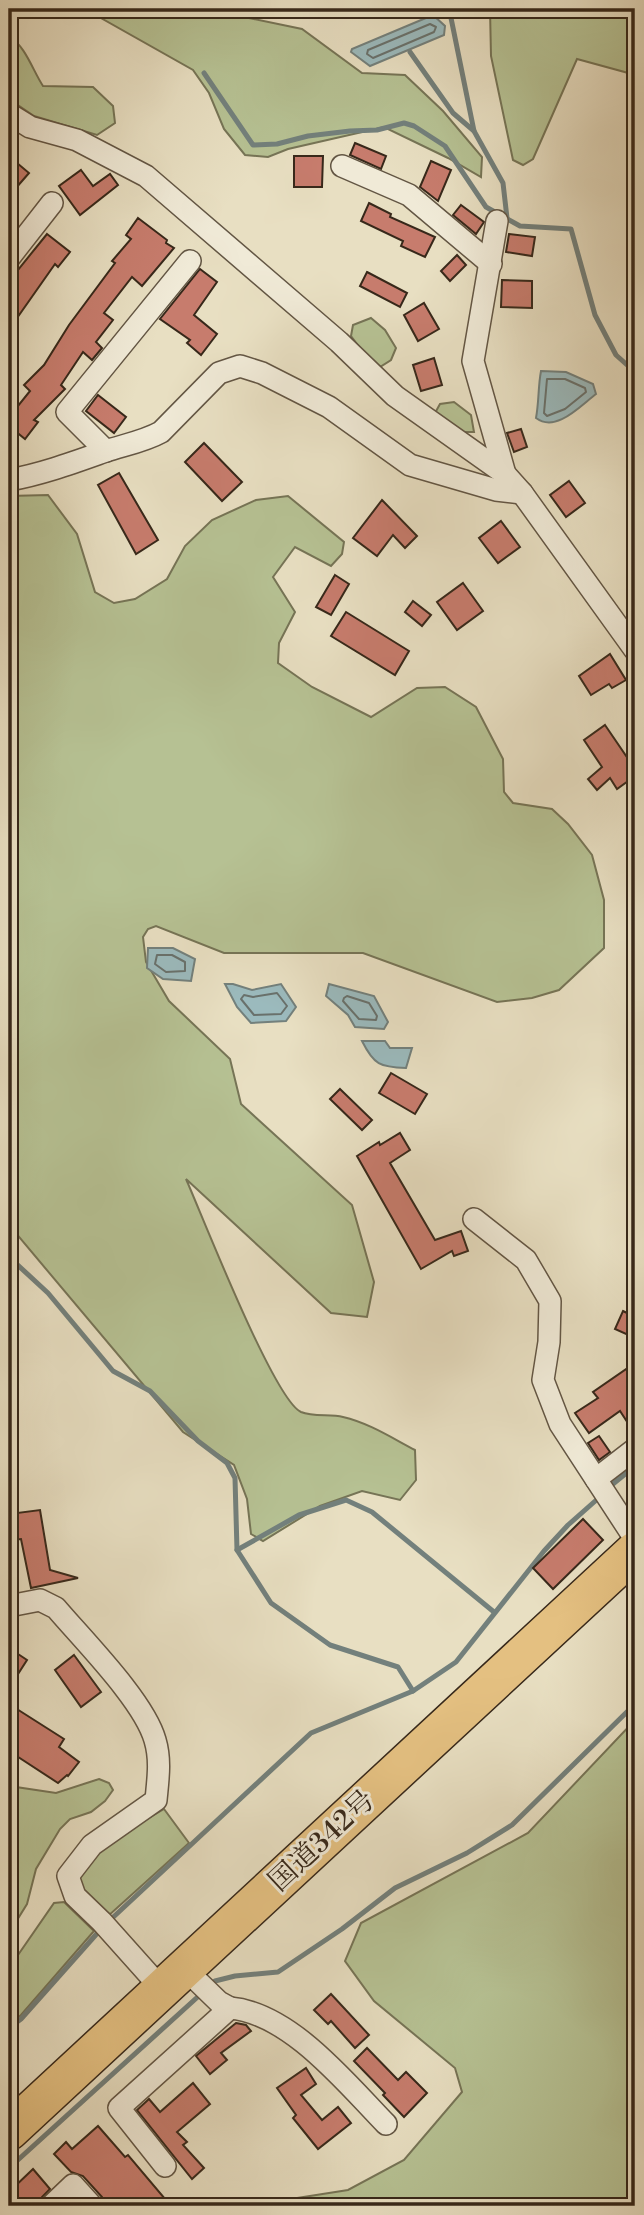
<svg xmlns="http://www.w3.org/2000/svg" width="644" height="2215" font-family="'Libre Bodoni','Noto Serif JP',serif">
<rect width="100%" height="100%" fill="#e8dfc2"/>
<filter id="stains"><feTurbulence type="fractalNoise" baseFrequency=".00286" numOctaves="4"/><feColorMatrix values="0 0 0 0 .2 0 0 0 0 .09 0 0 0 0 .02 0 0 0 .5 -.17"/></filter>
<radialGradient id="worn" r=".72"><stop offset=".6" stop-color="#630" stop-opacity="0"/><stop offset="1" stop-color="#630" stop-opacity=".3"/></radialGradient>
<g fill="#b6c193" stroke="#767456" stroke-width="2">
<polygon points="85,9 205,9 302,29 362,73 405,75 443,111 482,157 481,177 448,158 384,127 288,149 268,157 245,155 224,129 209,93 193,70"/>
<polygon points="490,9 635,9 635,70 632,74 577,59 533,159 523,165 513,160 491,56"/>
<path d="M9 36C26 47 32 69 43 86L93 87 113 106 115 123 97 135 34 116 9 99Z"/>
<polygon points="371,318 385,330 396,348 391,360 380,367 363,352 351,336 353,325"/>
<polygon points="454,402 471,415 474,432 456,432 435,413 440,404"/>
<path d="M48 495 77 534 95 592 114 603 135 599 167 579 185 546 212 520 256 500 288 496 344 542 342 554 331 566 295 547 273 577 295 612 279 643 278 663 312 687 371 717 417 688 445 687 476 707 503 759 504 792 513 803 552 809 568 824 592 855 604 900V948L559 990 532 998 497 1002 363 953H224L156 926 148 929 143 937 146 962 169 1001 230 1059 241 1104 352 1205 374 1282 367 1317 331 1313 186 1179C202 1215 274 1400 301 1412 313 1417 330 1414 343 1417 369 1423 392 1438 415 1450L416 1480 400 1500 362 1491 320 1506 263 1541 251 1534 247 1499 234 1465 183 1432 9 1225V496Z"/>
<polygon points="635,1720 635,2206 246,2206 348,2190 404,2160 462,2092 455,2068 374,2001 345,1961 361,1923 528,1833"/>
<polygon points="99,1779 109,1783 113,1790 105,1801 91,1812 70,1819 60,1829 36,1869 27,1904 9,1933 9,1786 56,1793"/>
<polygon points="164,1809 189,1843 107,1917 78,1890 82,1862 95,1850"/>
<polygon points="64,1902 94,1931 21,2015 9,2025 9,1968 54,1903"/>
</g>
<g fill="#9bbabd" stroke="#73807c" stroke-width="2">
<polygon points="433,15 445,26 444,35 370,66 351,52 352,49"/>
<path d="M541 371 566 372 593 384 596 394C580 406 556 433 536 418 539 402 538 387 541 371Z"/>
<polygon points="148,948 173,948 195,959 191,981 163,979 147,968"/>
<polygon points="225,984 233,984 252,990 281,984 296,1007 286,1021 251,1023 237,1007"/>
<polygon points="329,984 374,996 388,1022 384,1029 355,1027 348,1015 326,996"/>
<path d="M362 1041H385L390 1048H412L406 1068C380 1067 374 1065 362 1041Z"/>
</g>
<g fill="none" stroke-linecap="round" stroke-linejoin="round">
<g stroke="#69716c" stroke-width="2">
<polygon points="430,24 436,27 434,32 373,58 367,54 368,50"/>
<polygon points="547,379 565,379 585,388 586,392 565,409 547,416 544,413"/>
<polygon points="157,955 172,955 185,962 185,971 166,972 155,964"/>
<polygon points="277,993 287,1006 281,1014 254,1015 241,999 244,995 253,997"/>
<polygon points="347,996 369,1003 377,1016 376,1020 359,1019 343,1001 344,998"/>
</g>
<g stroke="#73807c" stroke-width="5">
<polyline points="452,9 450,13 474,131"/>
<polyline points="410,52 453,113 474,131 503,183 507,218"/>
<polyline points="204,73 253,145 277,144 308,136 350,131 377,130 404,123 414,126 445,146 486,207 520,226 571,229 595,315 616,355 635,372"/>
<polyline points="9,1257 48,1293 113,1371 150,1391 198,1441 227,1463 235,1478 237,1550 271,1603 330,1645 398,1667 413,1691"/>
<polyline points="608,1488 635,1466"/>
<polyline points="237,1550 299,1515 346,1500 372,1512 494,1612"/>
<polyline points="108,1922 311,1733 413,1691 456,1662 544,1551 568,1525 602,1495"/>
<polyline points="209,1986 215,1981 235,1976 278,1972 342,1929 395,1888 467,1853 512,1825 635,1704"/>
<polyline points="9,2028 21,2019 101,1929"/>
<polyline points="9,2168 202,1993"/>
</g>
</g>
<g fill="#c77c6d" stroke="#37281a" stroke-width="2">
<polygon points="355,143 386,156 381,169 350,155"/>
<polygon points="294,156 323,156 322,187 294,187"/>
<polygon points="431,161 451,170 438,201 420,187"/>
<polygon points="17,163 29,173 9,196 9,172"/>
<polygon points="81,170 93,186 110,174 118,185 80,215 59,186"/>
<polygon points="369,203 391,214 390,217 435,237 425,257 401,246 403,241 361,221"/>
<polygon points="461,205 484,222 476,234 453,215"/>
<polygon points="138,218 167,240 166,243 174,248 142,286 132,277 104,313 113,320 96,342 102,348 92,360 83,352 61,385 65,389 34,420 38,422 25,439 9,426 9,417 30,391 24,385 44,365 69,325 115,263 112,261 131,239 126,235"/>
<polygon points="47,234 70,252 58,267 55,264 17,318 9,311 9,281"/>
<polygon points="509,234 535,237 532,256 506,252"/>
<polygon points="457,255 466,265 450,281 441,271"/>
<polygon points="200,269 217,282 194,315 217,334 201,355 187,343 190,340 160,319"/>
<polygon points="367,272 407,293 400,307 360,286"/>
<polygon points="502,280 532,281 532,308 501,307"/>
<polygon points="424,303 439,329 418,341 404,315"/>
<polygon points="434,358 442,385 421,391 413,365"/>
<polygon points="98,395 126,417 114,433 86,411"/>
<polygon points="521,429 527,447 514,452 507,433"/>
<polygon points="204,443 242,482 222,501 185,462"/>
<polygon points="119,473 158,540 136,554 98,485"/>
<polygon points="569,481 585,503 566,517 550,495"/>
<polygon points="382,500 417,536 405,548 393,535 377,556 353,538"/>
<polygon points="501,521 520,547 498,563 479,538"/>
<polygon points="335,575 349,584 331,615 316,607"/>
<polygon points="463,583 483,611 457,630 437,602"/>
<polygon points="413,601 431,615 422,626 405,612"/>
<polygon points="346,612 409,651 395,675 331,636"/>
<polygon points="610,654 626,680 612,688 609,684 591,695 579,676"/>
<polygon points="605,725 635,769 635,776 617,789 610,778 597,790 588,779 602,767 584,740"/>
<polygon points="391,1073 427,1094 415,1114 379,1093"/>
<polygon points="340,1089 372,1120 362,1130 330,1099"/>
<polygon points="400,1133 410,1150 390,1163 435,1240 461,1231 468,1251 454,1256 452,1251 421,1269 357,1156 379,1142 380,1145"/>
<polygon points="623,1311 635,1317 635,1338 615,1329"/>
<polygon points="635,1363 635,1434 620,1411 589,1433 575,1413 598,1398 593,1392"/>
<polygon points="599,1436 610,1452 599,1460 588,1443"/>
<polygon points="40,1510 50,1570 78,1578 31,1588 21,1539 11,1540 9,1514"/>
<polygon points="583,1519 603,1540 553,1589 533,1568"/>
<polygon points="9,1648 27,1660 9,1688"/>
<polygon points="74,1655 101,1692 81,1707 55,1670"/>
<polygon points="9,1704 64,1739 59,1747 79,1762 68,1776 67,1775 58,1783 9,1751"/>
<polygon points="331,1994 369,2035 355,2048 331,2021 328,2024 314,2010"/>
<polygon points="236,2023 246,2025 251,2031 221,2053 227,2060 210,2074 196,2056"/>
<polygon points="367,2048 398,2080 406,2072 427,2093 404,2117 383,2095 385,2093 354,2061"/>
<polygon points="306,2068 316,2084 301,2095 322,2120 338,2107 351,2123 318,2149 293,2118 296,2115 277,2088"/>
<polygon points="193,2083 210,2104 177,2132 187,2142 183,2145 204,2168 192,2179 137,2110 149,2099 160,2112"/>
<polygon points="98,2126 125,2157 128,2155 171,2206 105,2206 102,2197 83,2176 71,2172 54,2154 66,2142 72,2149"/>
<polygon points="33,2169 50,2189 42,2197 38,2206 9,2206 9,2192"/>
</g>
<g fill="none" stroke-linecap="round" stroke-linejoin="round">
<g stroke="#635644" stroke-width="24">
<g id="street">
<polyline points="9,114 30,127 77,140 146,176 339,342 395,396 505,474 522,493 635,650"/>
<polyline points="342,166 409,195 491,264"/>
<polyline points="497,221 473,361 505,474"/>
<polyline points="9,258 52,203"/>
<polyline points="106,451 67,412 190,261"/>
<path d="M9 480C42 474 72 463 103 452 123 445 143 442 161 432L219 373 240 366 262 373 329 407 410 465 496 490 522 493"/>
<polyline points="474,1219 526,1260 550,1301 549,1342 543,1380 560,1424 635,1539"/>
<polyline points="596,1479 635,1449"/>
<path d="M9 1606 40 1600 56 1608C84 1641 144 1701 155 1740 161 1760 158 1779 156 1800L92 1845 68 1876 75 1896 102 1922 161 1988"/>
<polyline points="184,1968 219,2002 230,2008"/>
<path d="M165 2166 119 2108 230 2008C290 2013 346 2083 386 2124"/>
<polyline points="51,2206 73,2185 92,2206"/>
</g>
</g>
<g stroke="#37281a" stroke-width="41">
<polyline id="highway" points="9,2131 635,1551"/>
</g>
<use href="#street" stroke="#f0ead7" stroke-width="21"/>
<use href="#highway" stroke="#e4c081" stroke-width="38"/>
</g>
<g text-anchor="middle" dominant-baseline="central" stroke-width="6" stroke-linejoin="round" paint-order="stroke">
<g font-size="28" fill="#37281a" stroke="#f0ead7">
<text transform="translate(322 1841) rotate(-43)">国道342号</text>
</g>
</g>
<rect width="644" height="2215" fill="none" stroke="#e8dfc2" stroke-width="35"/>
<rect x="10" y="10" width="623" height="2194" fill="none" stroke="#37281a" stroke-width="3.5"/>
<rect x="18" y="18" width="609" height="2180" fill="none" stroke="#37281a" stroke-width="2"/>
<rect width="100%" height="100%" filter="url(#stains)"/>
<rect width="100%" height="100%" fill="url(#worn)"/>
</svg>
